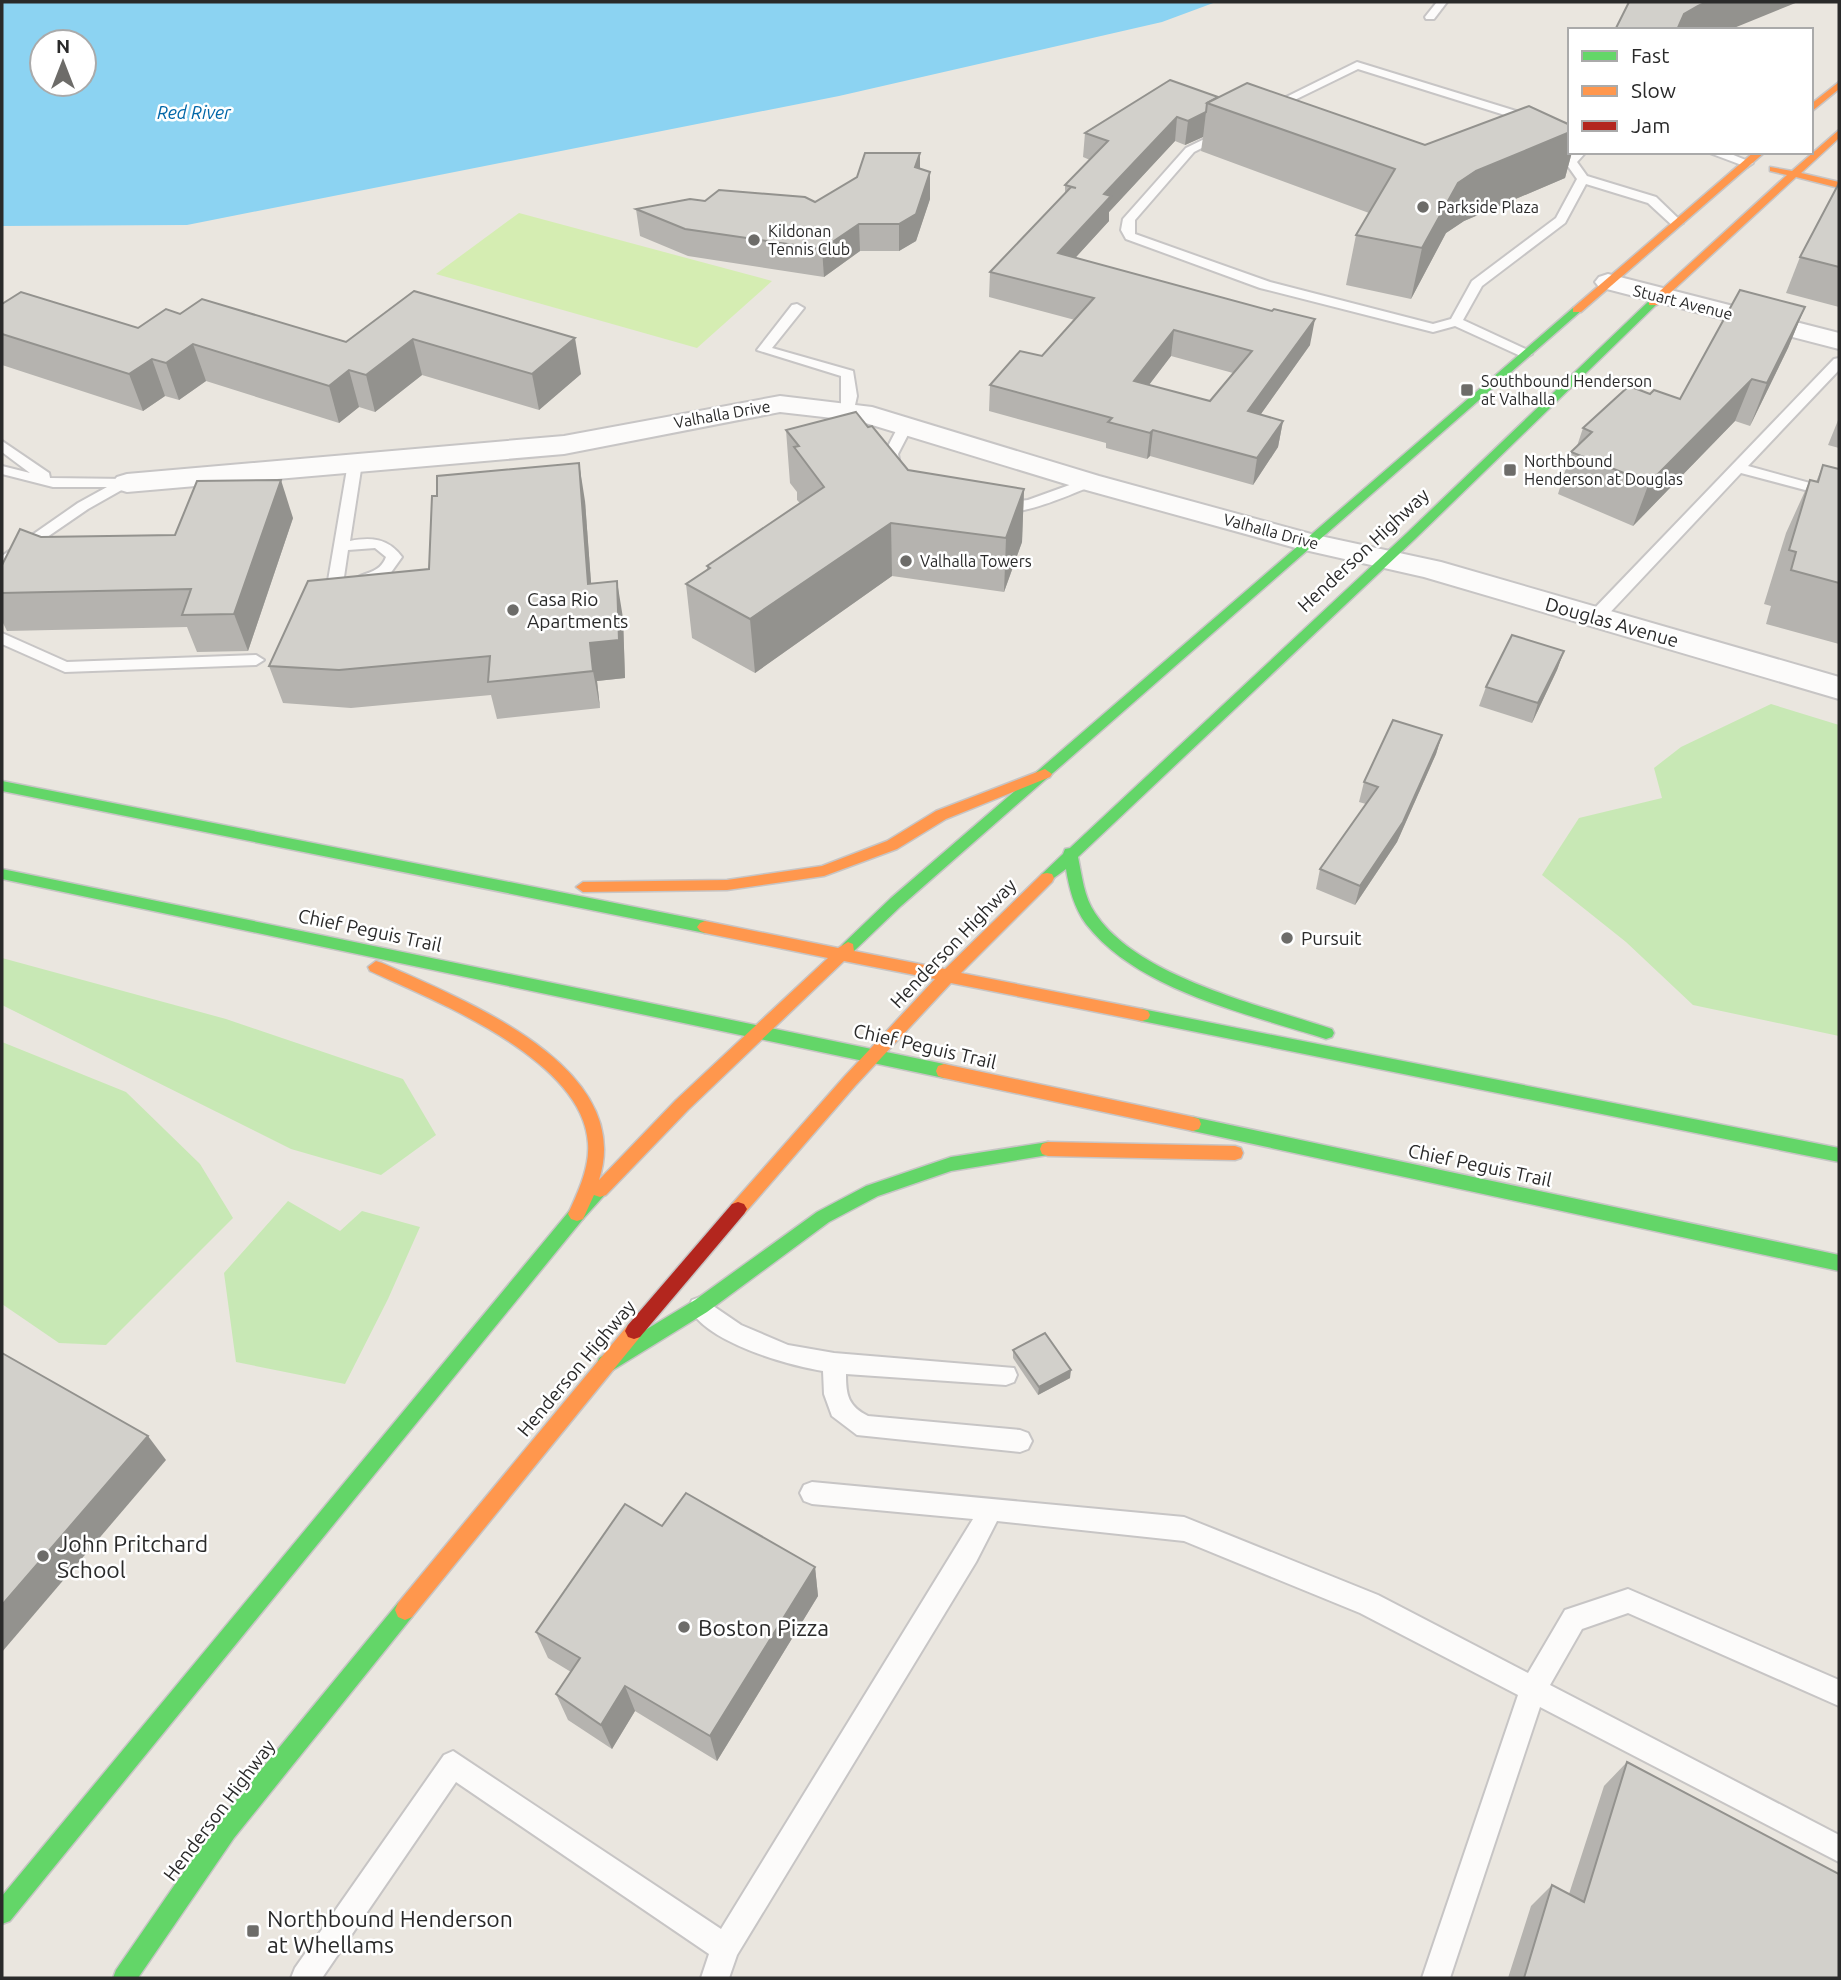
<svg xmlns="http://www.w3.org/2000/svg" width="1841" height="1980" viewBox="0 0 1841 1980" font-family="Ubuntu,sans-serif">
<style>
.green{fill:#c8e8b5}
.pitch{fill:#d5edb2}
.water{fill:#8cd3f2;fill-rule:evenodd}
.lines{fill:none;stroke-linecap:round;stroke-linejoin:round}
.lane-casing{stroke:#c7c5c5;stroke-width:4}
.street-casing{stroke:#c7c5c5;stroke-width:4}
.fast-casing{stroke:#c7c5c5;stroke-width:3}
.slow-casing{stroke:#c7c5c5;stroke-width:3}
.jam-casing{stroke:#c7c5c5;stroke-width:3}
.lane{fill:#fcfbfa;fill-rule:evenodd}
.street{fill:#fcfbfa;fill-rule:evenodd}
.fast{fill:#63d668;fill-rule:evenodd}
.slow{fill:#ff974d;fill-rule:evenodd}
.jam{fill:#b3261e;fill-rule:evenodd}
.wall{fill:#b5b3af;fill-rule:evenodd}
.shaded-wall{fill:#93928e}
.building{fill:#d2d0cb;stroke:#93928e;stroke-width:2;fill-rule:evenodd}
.poi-dot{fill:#6d6c69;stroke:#fff;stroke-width:2.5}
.labels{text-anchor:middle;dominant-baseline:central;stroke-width:5;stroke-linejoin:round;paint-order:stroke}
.far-poi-label{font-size:16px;fill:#2a2a2a;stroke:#fff;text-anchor:start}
.far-street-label{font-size:16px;fill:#2a2a2a;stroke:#fff}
.far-water-label{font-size:18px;font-style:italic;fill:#0167a8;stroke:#fff}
.street-label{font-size:19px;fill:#2a2a2a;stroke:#fff}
.poi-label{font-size:19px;fill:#2a2a2a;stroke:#fff;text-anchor:start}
.near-poi-label{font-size:23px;fill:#2a2a2a;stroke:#fff;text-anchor:start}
</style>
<rect width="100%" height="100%" fill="#eae6df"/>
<g class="green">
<polygon points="1771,704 1839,725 1839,1036 1693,1005 1626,942 1542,875 1579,818 1662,798 1654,768 1681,747"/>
<polygon points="2,958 226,1019 403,1079 436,1135 381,1175 291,1149 2,1005"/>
<polygon points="2,1042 126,1092 200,1164 233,1218 106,1345 59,1343 2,1304"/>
<polygon points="288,1201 340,1231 362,1211 420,1227 388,1299 345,1384 236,1362 224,1273"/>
</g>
<polygon class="pitch" points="519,213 772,281 697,348 436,274"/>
<path class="water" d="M2,2h1214l-54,20 -323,74 -652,129 -185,1zM42,42h42v42h-42z"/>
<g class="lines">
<g class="lane-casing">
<g id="lane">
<polygon points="1437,2 1447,2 1434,19 1426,19 1425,17"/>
<polygon points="1357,62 1516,111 1570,125 1570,131 1508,116 1358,69 1272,111 1262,109"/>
<polygon points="1223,130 1229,133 1227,135 1194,152 1135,220 1135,234 1270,282 1433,324 1451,319 1472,281 1556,218 1577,179 1565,162 1573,152 1586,152 1577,162 1587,176 1656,197 1683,223 1673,226 1648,203 1586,184 1565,223 1482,286 1463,320 1530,351 1532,354 1525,358 1455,326 1433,332 1260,288 1126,239 1121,230 1123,219 1186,148"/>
<polygon points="1707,152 1726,152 1753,163 1747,167"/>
<polygon points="797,304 804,308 772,348 853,371 857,396 853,414 841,411 841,376 757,350 792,305"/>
<polygon points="1839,358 1839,370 1748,466 1839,491 1839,499 1741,473 1602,621 1590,621 1590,613 1834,359"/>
<polygon points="906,421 913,425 898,454 902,476 895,480 888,476 884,454 899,425"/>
<polygon points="2,441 49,473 50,478 127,479 134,483 88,509 2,568 2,556 78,503 107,487 53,487 2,474 2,466 30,473 2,452"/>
<path d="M355,459l7,4 -12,78c21,-4 38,-3 52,16l-15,21 -27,8 -8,-5c12,-10 27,-6 34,-24l-11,-9 -27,2 -8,54 -8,5 -8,-5 24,-141z"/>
<path d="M1089,478l7,4 -2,3c-20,8 -87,39 -104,23l7,-4 31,-4z"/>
<polygon points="2,633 67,662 256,655 264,660 256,665 65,672 2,644"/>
<path d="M700,1297l41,28 47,20 46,8 180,15 3,7 -3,7 -8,3 -160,-11c0,21 2,32 22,42l152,14 8,3 4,8 -4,8 -8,3 -163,-17 -25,-19 -8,-22 -1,-23c-36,-6 -118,-29 -134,-64l3,-7z"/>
<polygon points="812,1482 1184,1517 1378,1595 1528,1673 1565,1610 1628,1589 1839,1680 1839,1706 1628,1613 1582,1629 1550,1685 1839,1835 1839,1862 1540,1707 1450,1978 1422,1978 1518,1695 1360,1613 1184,1541 997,1521 976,1562 737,1955 729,1978 701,1978 709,1954 456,1782 322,1978 291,1978 295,1968 444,1755 453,1751 721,1929 973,1519 812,1504 804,1501 800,1493 804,1485"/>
</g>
</g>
<g class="street-casing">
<g id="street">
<polygon points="1608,274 1839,333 1839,349 1599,287 1595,282 1599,277"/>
<polygon points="780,396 872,407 1099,476 1311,534 1441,562 1839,677 1839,699 1424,577 1296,548 1079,488 859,421 780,412 564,454 127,492 117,489 112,483 117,477 127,474 564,436"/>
</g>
</g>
<g class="fast-casing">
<g id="fast">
<path d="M1649,301l9,2 -243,236 -337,318c4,19 6,40 17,56 43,65 166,92 237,116l2,4 -2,4 -6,2c-77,-25 -188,-48 -240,-115 -12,-16 -17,-36 -20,-55l-19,14 -5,-1 -2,-4 2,-4 21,-20 2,-5 5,-1 337,-315z"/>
<polygon points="1573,308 1582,310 901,906 853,952 843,952 840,948 843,944 891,898"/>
<polygon points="2,781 705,921 713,927 705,933 2,791"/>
<polygon points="2,869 944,1064 950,1066 952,1071 950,1076 944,1078 2,879"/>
<polygon points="1142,1009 1839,1148 1839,1162 1142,1021 1136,1019 1134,1015 1136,1011"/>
<polygon points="1193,1117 1839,1255 1839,1271 1193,1131 1187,1129 1185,1124 1187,1119"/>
<polygon points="1048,1142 1054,1144 1056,1149 1054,1154 951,1171 878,1196 829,1222 707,1312 613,1370 606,1372 599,1370 597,1364 599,1358 695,1300 817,1212 866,1186 951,1157"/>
<polygon points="600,1183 606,1185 609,1190 583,1219 10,1921 2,1924 2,1896 571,1209 594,1185"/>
<polygon points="405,1600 412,1603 415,1610 412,1617 234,1838 138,1978 113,1978 116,1970 218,1822 398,1603"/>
</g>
</g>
<g class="slow-casing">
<g id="slow">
<polygon points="1839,82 1839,89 1811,112 1811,104"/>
<polygon points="1839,130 1839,138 1801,173 1839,182 1839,188 1796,177 1657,305 1649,305 1649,301 1787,175 1770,171 1770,167 1792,171"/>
<polygon points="1754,152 1765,152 1581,312 1573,312 1573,308"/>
<polygon points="1045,769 1052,774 1050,777 946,819 897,849 824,876 727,890 583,892 576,887 583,882 727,880 822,866 887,841 936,811"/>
<path d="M1047,873l5,1 2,4 -2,4 -91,91 181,36 6,2 2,4 -2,4 -6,2 -191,-38 -96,103 -111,128 -6,2 -6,-2 -3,-5 3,-5 112,-127 91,-98 -91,-18 -156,149 -82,85 -6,2 -6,-2 -11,24 -6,2 -6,-2 -3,-5c10,-22 22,-47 20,-71 -5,-84 -153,-142 -218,-172l-2,-4 8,-6 6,2c78,36 254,102 217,217l77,-80 152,-142 -123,-25 -5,-2 -3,-4 3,-4 5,-2 133,27 10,-6 5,2 1,7 91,18 97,-95z"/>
<polygon points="944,1064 1193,1117 1199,1119 1201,1124 1199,1129 1193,1131 944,1078 938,1076 936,1071 938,1066"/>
<polygon points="1048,1142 1235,1146 1241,1148 1243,1153 1241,1158 1235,1160 1048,1156 1042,1154 1040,1149 1042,1144"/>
<polygon points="634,1323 640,1325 643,1331 640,1337 412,1617 405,1620 398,1617 395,1610 398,1603 628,1325"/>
</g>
</g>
<g class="jam-casing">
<polygon id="jam" points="738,1202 744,1204 747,1209 744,1214 640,1337 634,1339 628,1337 625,1331 628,1325 732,1204"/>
</g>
<use href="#lane" class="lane"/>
<use href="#street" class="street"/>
<use href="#fast" class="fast"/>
<use href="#slow" class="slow"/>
<use href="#jam" class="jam"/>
</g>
<g class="wall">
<path d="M1218,97l207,48 147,7 -7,26 -101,43 -18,12 -35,66 -65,-14 10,-50 13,-22 -168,-62 2,-14 -18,8 -10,-4 -66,71v9l-34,37 235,87 -50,70 23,6 -5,26 -25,38 -103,-29 -3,3 -41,-11v-5l-117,-32 1,-26 52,-29 33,-36 -86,-23 1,-25 75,-78v-9l25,-25 -7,-3 2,-24zM1171,356l62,17 -23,28 -61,-16z"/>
<polygon points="920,169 930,199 916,241 899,251 860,251 824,277 688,256 640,236 636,209 705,201 815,202"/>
<polygon points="1839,183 1839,307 1786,293 1800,257"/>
<polygon points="414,291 581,374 539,410 422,375 375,412 359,407 339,423 206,381 179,400 165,396 143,411 2,365 2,304 138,328 180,314 346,342"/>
<polygon points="1805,307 1788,348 1750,426 1735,421 1633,526 1558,494 1571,452 1577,446 1583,428 1650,394 1680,399"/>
<polygon points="1839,418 1839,448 1828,445"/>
<polygon points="868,427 908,470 1024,489 1022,542 1004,592 892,576 755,673 692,638 686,584 707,570 707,566 800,503 797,500 797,492 790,483 786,430"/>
<polygon points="1823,465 1839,469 1839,644 1766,624 1771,606 1764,604 1786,533 1810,480 1816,482"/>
<polygon points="585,501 591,584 623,618 625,678 597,681 600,708 497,719 491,695 351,708 283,703 269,666 429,569"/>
<polygon points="293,518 248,651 197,652 187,627 7,631 2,621 2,565 41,537 175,535"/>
<polygon points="1564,651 1557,670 1532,723 1479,706 1486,687"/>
<polygon points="1442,735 1436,754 1397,842 1355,905 1316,889 1320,869 1366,804 1359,802 1364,782"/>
<polygon points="1013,1350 1070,1378 1038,1395 1013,1358"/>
<polygon points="662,1526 815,1567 818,1596 717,1761 635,1711 612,1749 568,1720 556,1694 571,1672 548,1658 536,1632"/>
<polygon points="1627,1762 1839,1978 1508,1978 1531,1906 1552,1885 1569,1894 1604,1786"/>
</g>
<g class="shaded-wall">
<polygon points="1707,2 1798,2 1729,30 1677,30 1684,14 1698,6"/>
<polygon points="1206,112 1203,137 1185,145 1188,121"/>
<polygon points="1177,117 1175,141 1109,212 1109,221 1056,279 1058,253 1104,194"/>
<polygon points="1570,132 1570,152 1572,152 1565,178 1464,221 1446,233 1411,299 1422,248 1458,183 1476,171"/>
<polygon points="920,153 920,180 915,167"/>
<polygon points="930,172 930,199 916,241 899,251 899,224"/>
<polygon points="859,224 860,251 824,277 822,249"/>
<polygon points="1805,307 1788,348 1750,426 1767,383"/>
<polygon points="1315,319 1310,345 1244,438 1248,411"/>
<polygon points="1174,330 1171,356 1132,407 1134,381"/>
<polygon points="575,338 581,374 539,410 532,374"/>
<polygon points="413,339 422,375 375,412 366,375"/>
<polygon points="193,344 206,381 179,400 166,363"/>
<polygon points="152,359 165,396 143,411 129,374"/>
<polygon points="349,370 359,407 339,423 329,386"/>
<polygon points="1752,379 1735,421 1633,526 1649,483"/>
<polygon points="1283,421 1278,447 1253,485 1257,458"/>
<polygon points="1153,430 1150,456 1147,459 1150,433"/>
<polygon points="579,463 585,501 594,622 588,584"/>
<polygon points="281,480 293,518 248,651 234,614"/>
<polygon points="1024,489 1022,542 1004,592 1006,538"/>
<polygon points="891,523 892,576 755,673 750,619"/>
<polygon points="617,581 623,618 625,678 597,681 600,708 593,671 590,643"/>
<polygon points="1564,651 1557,670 1532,723 1538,703"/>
<polygon points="1442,735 1436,754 1397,842 1355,905 1360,886"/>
<polygon points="1071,1370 1070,1378 1038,1395 1039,1387"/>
<polygon points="148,1436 166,1460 2,1652 2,1605"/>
<polygon points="815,1567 818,1596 717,1761 710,1736"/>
<polygon points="625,1686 635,1711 612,1749 601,1725"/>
</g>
<g class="building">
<polygon points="1629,2 1707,2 1698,6 1684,14 1677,30 1615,30"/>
<path d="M1170,80l48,17 -11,6 -1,9 -18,9 -11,-4 -73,77 7,2 -53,57 214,58 2,-2 41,10 -67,92 35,10 -26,37 -104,-28 -3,3 -42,-11 4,-4 -122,-33 30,-34 22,5 52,-58 -104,-26 81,-85 5,1 -11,-3 43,-44 -23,-8zM1174,330l78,21 -42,50 -76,-20z"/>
<polygon points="1247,83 1425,145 1529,106 1570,125 1570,132 1476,171 1458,183 1422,248 1356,235 1395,169 1207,103"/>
<polygon points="865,153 920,153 915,167 930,172 916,214 899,224 859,224 822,249 685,229 636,209 690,199 705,201 719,190 805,197 815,202 857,177"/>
<polygon points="1839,183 1839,267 1800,257"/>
<polygon points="1740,290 1805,307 1767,383 1752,379 1649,483 1571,452 1592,432 1583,428 1629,386 1650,394 1654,390 1680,399"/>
<polygon points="414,291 575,338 532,374 413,339 366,375 349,370 329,386 193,344 166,363 152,359 129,374 2,334 2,304 21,292 138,328 166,309 180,314 202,299 346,342"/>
<polygon points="856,412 868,427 872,426 908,470 1024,489 1006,538 891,523 750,619 686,584 710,568 707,566 824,487 794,447 799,446 786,430"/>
<polygon points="579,463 588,584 617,581 619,640 590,643 593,671 488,682 490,656 339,670 269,666 308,581 429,569 432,496 437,496 437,476"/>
<polygon points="1823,465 1839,469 1839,583 1791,570 1796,552 1789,550 1810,480 1818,482"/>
<polygon points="281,480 234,614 182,615 191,589 2,593 2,565 20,529 41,537 175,535 197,481"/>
<polygon points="1512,635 1564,651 1538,703 1486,687"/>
<polygon points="1393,720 1442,735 1403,822 1360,886 1320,869 1378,787 1364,782"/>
<polygon points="1045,1333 1071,1370 1039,1387 1013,1350"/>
<polygon points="2,1353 148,1436 2,1605"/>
<polygon points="686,1493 815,1567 710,1736 625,1686 601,1725 556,1694 580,1658 536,1632 625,1504 662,1526"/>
<polygon points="1627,1762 1839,1874 1839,1978 1524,1978 1552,1885 1584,1902"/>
</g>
<g class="poi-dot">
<circle cx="1423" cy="207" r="7"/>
<circle cx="754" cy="240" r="7"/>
<rect x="1460" y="383" width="14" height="14" rx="3.5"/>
<rect x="1503" y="463" width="14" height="14" rx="3.5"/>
<circle cx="906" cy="561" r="7"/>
<circle cx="513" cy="610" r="7"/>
<circle cx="1287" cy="938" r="7"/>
<circle cx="43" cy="1556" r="7"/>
<circle cx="684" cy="1627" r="7"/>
<rect x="246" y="1924" width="14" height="14" rx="3.5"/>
</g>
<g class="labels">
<g class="far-poi-label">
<text x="1437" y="207">Parkside Plaza</text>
<text x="768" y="231">Kildonan<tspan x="768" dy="18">Tennis Club</tspan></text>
<text x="1481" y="381">Southbound Henderson<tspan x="1481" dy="18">at Valhalla</tspan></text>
<text x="1524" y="461">Northbound<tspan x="1524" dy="18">Henderson at Douglas</tspan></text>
<text x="920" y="561">Valhalla Towers</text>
</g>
<g class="far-street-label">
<text transform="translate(1683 302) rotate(14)">Stuart Avenue</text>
<text transform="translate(722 414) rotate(-10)">Valhalla Drive</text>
<text transform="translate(1271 531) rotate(15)">Valhalla Drive</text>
</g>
<g class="far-water-label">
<text x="194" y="112">Red River</text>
</g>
<g class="street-label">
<text transform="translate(1363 550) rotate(-43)">Henderson Highway</text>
<text transform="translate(1612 622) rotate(16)">Douglas Avenue</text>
<text transform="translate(370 930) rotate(12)">Chief Peguis Trail</text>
<text transform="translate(953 943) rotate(-46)">Henderson Highway</text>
<text transform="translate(925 1046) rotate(13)">Chief Peguis Trail</text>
<text transform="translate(1480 1165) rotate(12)">Chief Peguis Trail</text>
<text transform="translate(576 1368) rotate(-50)">Henderson Highway</text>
<text transform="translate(219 1810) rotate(-53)">Henderson Highway</text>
</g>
<g class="poi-label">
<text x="527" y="599">Casa Rio<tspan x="527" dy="22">Apartments</tspan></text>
<text x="1301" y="938">Pursuit</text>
</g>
<g class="near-poi-label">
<text x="57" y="1543">John Pritchard<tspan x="57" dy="26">School</tspan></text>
<text x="698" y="1627">Boston Pizza</text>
<text x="267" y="1918">Northbound Henderson<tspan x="267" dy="26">at Whellams</tspan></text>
</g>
</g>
<rect width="1841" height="1980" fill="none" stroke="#2a2a2a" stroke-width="7"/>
<rect x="1568" y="28" width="245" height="126" fill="#ffffff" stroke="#aaaaaa" stroke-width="2"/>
<rect x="1582" y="51" width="35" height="10" fill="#63d668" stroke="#aaaaaa" stroke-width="2"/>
<text x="1631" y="63" font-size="21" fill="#2a2a2a">Fast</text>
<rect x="1582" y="86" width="35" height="10" fill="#ff974d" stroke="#aaaaaa" stroke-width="2"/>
<text x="1631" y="98" font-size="21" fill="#2a2a2a">Slow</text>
<rect x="1582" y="121" width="35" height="10" fill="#b3261e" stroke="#aaaaaa" stroke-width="2"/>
<text x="1631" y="133" font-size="21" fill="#2a2a2a">Jam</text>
<g transform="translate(63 63)"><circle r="33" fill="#ffffff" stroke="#aaaaaa" stroke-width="2"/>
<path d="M0-5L12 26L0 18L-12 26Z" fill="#6d6c69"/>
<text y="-10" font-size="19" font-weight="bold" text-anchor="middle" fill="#2a2a2a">N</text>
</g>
</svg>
